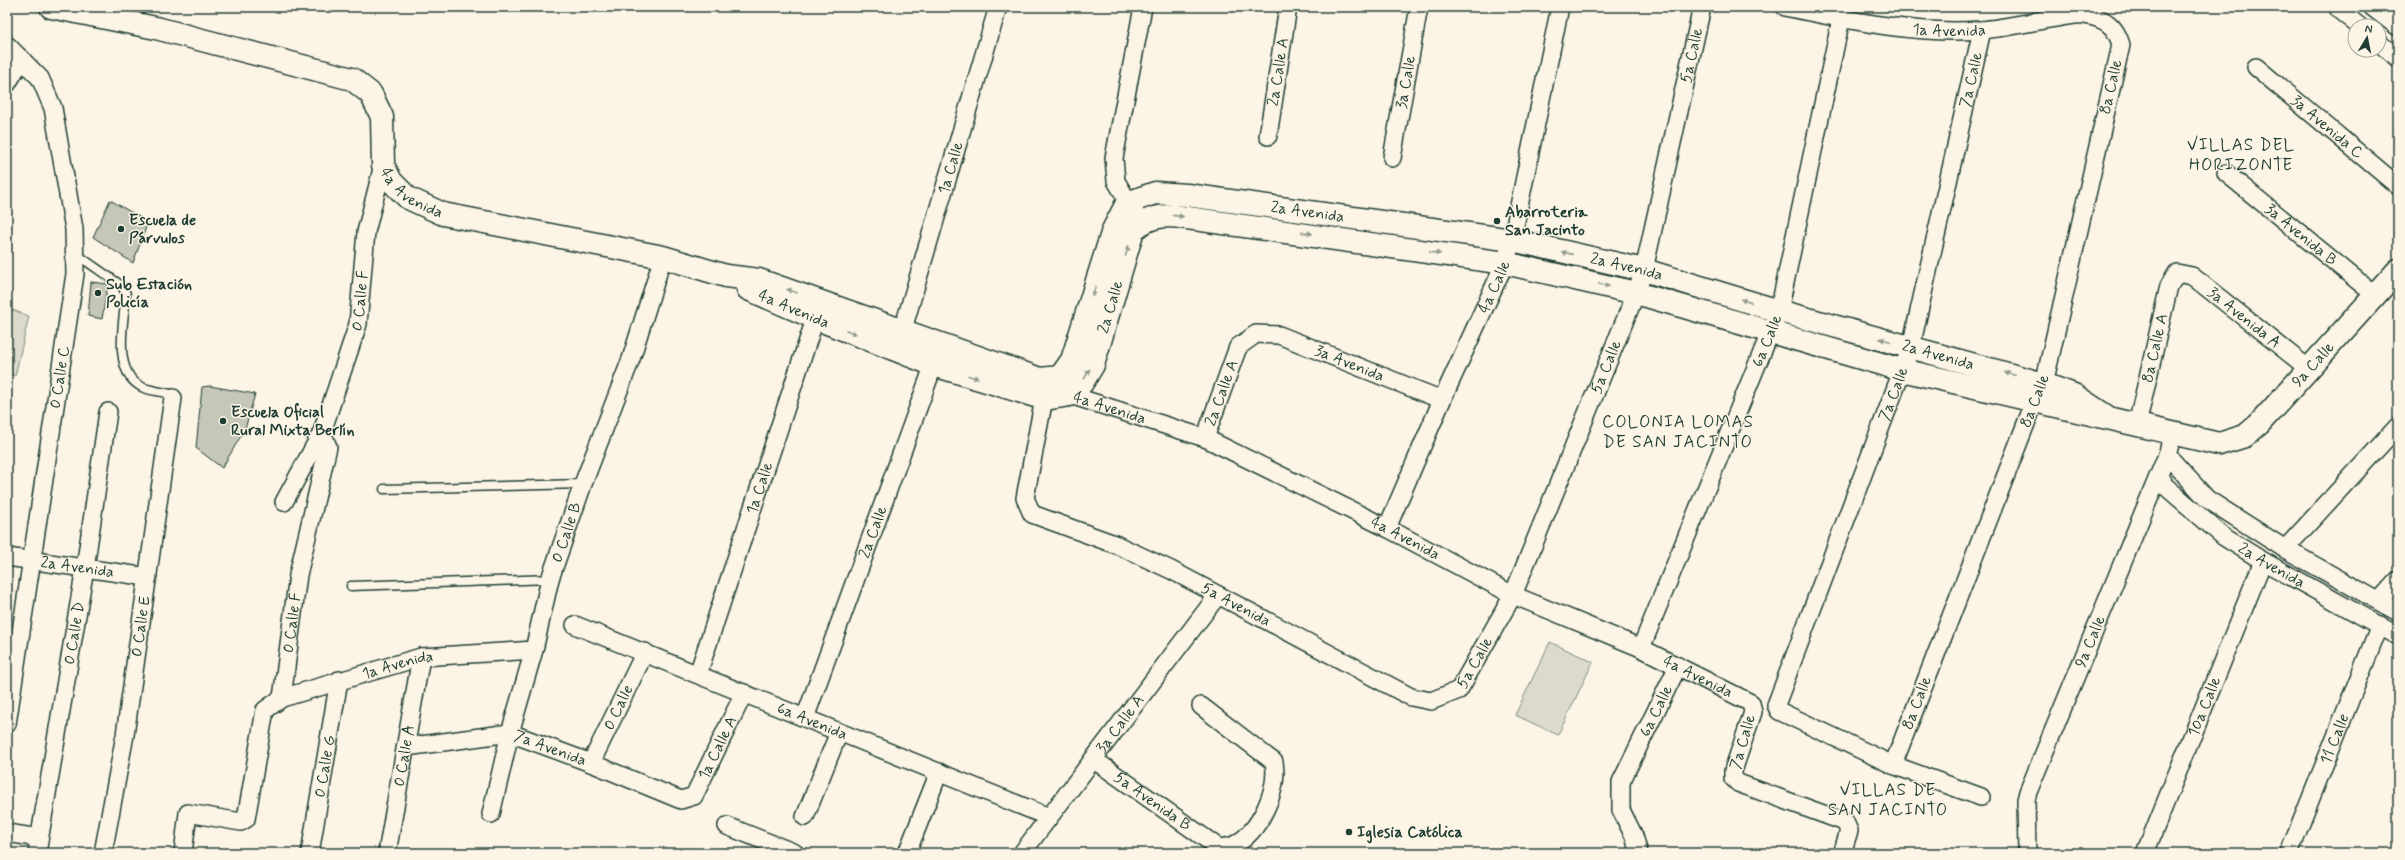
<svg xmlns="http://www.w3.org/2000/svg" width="2405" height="860" viewBox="0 0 2405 860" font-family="Mynerve,sans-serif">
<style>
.green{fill:#dcdacc;stroke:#7e8c80}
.building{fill:#c5c7b9;stroke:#1f3d34}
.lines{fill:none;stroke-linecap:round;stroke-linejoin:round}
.lane-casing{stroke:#1f3d34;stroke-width:11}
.street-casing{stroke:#1f3d34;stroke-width:20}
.secondary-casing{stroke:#1f3d34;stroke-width:25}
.lane{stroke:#fcf5e5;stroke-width:8}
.street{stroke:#fcf5e5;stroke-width:17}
.secondary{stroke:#fcf5e5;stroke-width:22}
.oneway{fill:#8e998c}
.poi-dot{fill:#1f3d34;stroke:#fcf5e5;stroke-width:1.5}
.labels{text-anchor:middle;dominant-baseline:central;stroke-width:3;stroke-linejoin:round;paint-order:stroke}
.street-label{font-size:16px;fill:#1f3d34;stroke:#fcf5e5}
.poi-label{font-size:16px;font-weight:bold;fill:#1f3d34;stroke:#fcf5e5;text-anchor:start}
.neighbourhood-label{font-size:17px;letter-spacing:1px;fill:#1f3d34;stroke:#fcf5e5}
</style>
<rect width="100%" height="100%" fill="#fcf5e5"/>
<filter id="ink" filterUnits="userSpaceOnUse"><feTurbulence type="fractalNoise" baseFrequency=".025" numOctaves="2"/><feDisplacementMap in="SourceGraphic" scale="8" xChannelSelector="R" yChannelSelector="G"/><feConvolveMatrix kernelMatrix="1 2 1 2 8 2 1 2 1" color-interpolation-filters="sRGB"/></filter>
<g filter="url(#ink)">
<g class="green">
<polygon points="7,308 29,316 15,376 7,373"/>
<polygon points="1550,642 1593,662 1558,735 1515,715"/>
</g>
<g class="building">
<polygon points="110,200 148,222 133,263 93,237"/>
<polygon points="91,282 108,284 102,319 88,316"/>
<polygon points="210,386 255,394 245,429 222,468 196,448 202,387"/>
</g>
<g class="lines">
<g class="lane-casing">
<g id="lane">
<path d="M76,254l46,32 4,8c-2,27 -14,76 14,92 8,5 21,5 30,8l3,4"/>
<polyline points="384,489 583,484"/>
<polyline points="351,586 550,579"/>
</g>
</g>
<g class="street-casing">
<g id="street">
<path id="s1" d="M1785,7c63,13 130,28 195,23 27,-2 54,-9 81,-13 8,-1 17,-3 24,-2 20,3 31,11 36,30l-77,339 -10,19 -141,362"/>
<polyline points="2372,7 2398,27"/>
<polyline points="2339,10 2359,26"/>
<polyline points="2379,43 2398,58"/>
<polyline points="7,45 40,78 53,108 74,229 75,274 7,724"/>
<path id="s2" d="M2256,67l142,119"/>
<polyline points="7,84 22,59"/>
<path id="s3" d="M1268,136l20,-129"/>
<path id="s4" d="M1392,158l27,-151"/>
<path id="s5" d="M2226,173l149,122"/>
<polyline points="1141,223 1116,181 1114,158 1143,7"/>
<path id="s6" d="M903,329l95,-322"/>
<path id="s7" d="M1065,387l5,8 135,43 182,90 126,67 128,53 110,55 2,9 -20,59v7l5,5 107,39 4,9 -7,22"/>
<path id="s8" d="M1046,388l-21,110 7,16 85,31 54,25 240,127 20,4 28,-11 54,-95 123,-302 8,-23 58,-263"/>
<path id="s9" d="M2137,425l32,-139 8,-13 15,3 117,93"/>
<path id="s10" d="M1205,438l33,-91 18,-13 23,1 163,65"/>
<polyline points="2167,455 2207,499 2285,549 2398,612"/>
<path id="s11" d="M2159,476l5,9 60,52 39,24 135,75"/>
<polyline points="284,502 322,432"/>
<path id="s12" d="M1387,528l55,-128 63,-137 7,-23 48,-233"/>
<polyline points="2285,549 2398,426"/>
<path id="s13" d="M7,557l141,20"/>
<polyline points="2379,601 2398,580"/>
<path id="s14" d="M575,625l474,192"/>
<path id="s15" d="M1641,648l138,-337 62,-292"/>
<path id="s16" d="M698,674l121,-367"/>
<path id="s17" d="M282,698l16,-123 30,-128 -6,-15 36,-108 8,-92 17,-67"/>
<path id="s18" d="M805,718l133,-365"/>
<path id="s19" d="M406,747l104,-14 81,30 90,37 13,-4 50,-103"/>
<path id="s20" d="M1093,759l126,89c4,-1 11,-1 15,-3 26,-13 45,-56 40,-83l-73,-56"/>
<path id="s21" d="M591,763l54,-111"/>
<path id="s22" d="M1981,797l-88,-32 -114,-54 -3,-6 135,-358 71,-317"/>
<path id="s23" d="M491,814l19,-81 24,-83 16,-71 33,-95 48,-125 32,-102"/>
<polyline points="805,817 839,732"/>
<polyline points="727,826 795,853"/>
<polyline points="7,833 39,838"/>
<path id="s24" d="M37,853l48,-285 23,-156"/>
<path id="s25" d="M103,853l22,-118 48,-337"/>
<path id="s26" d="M183,853l5,-40 53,9 5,-3 19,-109 17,-12 139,-41 113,-7"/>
<path id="s27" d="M310,853l29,-173"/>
<path id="s28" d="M387,853l34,-196"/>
<polyline points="907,853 939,772"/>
<path id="s29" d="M1022,853l196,-258"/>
<path id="s30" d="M1639,853l-5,-17 -13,-26v-28l57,-116"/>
<path id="s31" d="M2027,853l-1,-53 2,-8 139,-337 6,-21"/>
<path id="s32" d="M2145,853l118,-292"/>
<path id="s33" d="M2289,853l91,-228"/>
</g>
</g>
<g class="secondary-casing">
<g id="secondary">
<path id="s34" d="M51,7l105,21 196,51 19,15 11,23 1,48 8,16 17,17 35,16 220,43 63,19 33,4 281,99 20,-2 12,-17 41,-130 14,-27 28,-10 32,2 325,45 132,30 135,41 265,73 30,11 35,23"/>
<path id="s35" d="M748,289l67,29 119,47 111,34 25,-4 12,-12 11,-18 40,-135c13,-11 23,-14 40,-14l332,47 131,30 266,77 317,74 26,-8 14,-12 139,-154"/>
</g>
</g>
<use href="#lane" class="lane"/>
<use href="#street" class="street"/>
<use href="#secondary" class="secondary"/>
</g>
<defs><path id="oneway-solid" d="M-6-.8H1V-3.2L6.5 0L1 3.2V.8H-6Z"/></defs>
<g class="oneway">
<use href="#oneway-solid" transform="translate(1178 216) rotate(6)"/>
<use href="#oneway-solid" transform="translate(1307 233) rotate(8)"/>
<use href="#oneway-solid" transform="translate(1127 251) rotate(-73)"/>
<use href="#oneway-solid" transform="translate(1435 253) rotate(8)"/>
<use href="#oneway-solid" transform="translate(1567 253) rotate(-167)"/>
<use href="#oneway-solid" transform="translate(1604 285) rotate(13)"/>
<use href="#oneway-solid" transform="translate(792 291) rotate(-161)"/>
<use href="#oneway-solid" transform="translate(1094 291) rotate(108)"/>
<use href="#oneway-solid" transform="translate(1746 301) rotate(-163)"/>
<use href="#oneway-solid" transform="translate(851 332) rotate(21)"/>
<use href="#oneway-solid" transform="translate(1885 340) rotate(-165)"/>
<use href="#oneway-solid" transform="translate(1087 374) rotate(-61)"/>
<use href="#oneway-solid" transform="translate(2010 374) rotate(-165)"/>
<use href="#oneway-solid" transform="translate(973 377) rotate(17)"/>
</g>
</g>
<g class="poi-dot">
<circle cx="1497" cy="221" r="4"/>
<circle cx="121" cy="229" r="4"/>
<circle cx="98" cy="293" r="4"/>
<circle cx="223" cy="421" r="4"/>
<circle cx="1349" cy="832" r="4"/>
</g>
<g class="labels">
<g class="street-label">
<text stroke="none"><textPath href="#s1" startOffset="166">1a Avenida</textPath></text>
<text stroke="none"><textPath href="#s8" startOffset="1281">5a Calle</textPath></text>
<text stroke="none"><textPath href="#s3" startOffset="65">2a Calle A</textPath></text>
<text stroke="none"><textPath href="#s22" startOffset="883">7a Calle</textPath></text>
<text stroke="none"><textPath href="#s4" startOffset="77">3a Calle</textPath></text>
<text transform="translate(2111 87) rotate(-77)">8a Calle</text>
<text stroke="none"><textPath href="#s2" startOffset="93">3a Avenida C</textPath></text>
<text stroke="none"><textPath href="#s6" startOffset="168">1a Calle</textPath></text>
<text stroke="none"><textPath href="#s34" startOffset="449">4a Avenida</textPath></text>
<text stroke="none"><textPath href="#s34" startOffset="1500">2a Avenida</textPath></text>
<text stroke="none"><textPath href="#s5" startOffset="97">3a Avenida B</textPath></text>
<text stroke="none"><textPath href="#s34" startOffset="1824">2a Avenida</textPath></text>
<text stroke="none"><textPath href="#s12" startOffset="264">4a Calle</textPath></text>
<text stroke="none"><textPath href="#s17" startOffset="409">0 Calle F</textPath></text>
<text stroke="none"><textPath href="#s35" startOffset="441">2a Calle</textPath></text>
<text stroke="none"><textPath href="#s35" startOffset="50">4a Avenida</textPath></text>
<text stroke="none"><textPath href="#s9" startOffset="240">3a Avenida A</textPath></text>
<text stroke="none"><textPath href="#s15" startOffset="332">6a Calle</textPath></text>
<text stroke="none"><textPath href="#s9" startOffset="79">8a Calle A</textPath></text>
<text stroke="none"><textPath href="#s34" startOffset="2148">2a Avenida</textPath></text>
<text stroke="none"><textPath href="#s10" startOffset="218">3a Avenida</textPath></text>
<text stroke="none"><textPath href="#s35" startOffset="1763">9a Calle</textPath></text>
<text stroke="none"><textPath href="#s8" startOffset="957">5a Calle</textPath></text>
<text transform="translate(60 377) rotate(-81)">0 Calle C</text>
<text stroke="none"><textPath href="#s10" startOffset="48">2a Calle A</textPath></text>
<text stroke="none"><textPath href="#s22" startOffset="559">7a Calle</textPath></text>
<text transform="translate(2035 401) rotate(-69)">8a Calle</text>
<text stroke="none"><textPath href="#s7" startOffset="51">4a Avenida</textPath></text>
<text stroke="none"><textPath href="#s16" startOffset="196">1a Calle</textPath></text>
<text stroke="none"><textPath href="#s23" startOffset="292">0 Calle B</textPath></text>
<text stroke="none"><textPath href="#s18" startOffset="198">2a Calle</textPath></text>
<text stroke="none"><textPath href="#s7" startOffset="375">4a Avenida</textPath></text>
<text stroke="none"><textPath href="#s11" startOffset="145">2a Avenida</textPath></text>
<text stroke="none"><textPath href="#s13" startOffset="71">2a Avenida</textPath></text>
<text stroke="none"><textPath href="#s8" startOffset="353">5a Avenida</textPath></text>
<text stroke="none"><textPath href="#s17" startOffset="76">0 Calle F</textPath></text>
<text stroke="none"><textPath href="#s25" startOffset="230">0 Calle E</textPath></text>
<text stroke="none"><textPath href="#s24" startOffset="223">0 Calle D</textPath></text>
<text stroke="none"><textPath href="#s31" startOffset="224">9a Calle</textPath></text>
<text stroke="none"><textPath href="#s8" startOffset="633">5a Calle</textPath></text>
<text stroke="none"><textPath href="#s26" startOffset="352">1a Avenida</textPath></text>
<text stroke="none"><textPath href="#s7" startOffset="699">4a Avenida</textPath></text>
<text transform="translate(1917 703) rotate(-69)">8a Calle</text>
<text stroke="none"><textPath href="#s32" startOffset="158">10a Calle</textPath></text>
<text stroke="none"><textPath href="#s21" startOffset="62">0 Calle</textPath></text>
<text stroke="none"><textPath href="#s30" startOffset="154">6a Calle</textPath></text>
<text stroke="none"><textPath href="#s14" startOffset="256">6a Avenida</textPath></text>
<text stroke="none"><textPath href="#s29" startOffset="162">3a Calle A</textPath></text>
<text stroke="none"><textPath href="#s33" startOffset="123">11 Calle</textPath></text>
<text transform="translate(1743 742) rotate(-74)">7a Calle</text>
<text stroke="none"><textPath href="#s19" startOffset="356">1a Calle A</textPath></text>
<text stroke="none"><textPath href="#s19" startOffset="148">7a Avenida</textPath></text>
<text stroke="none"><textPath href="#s28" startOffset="99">0 Calle A</textPath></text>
<text stroke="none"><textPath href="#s27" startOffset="88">0 Calle G</textPath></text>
<text stroke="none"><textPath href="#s20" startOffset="73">5a Avenida B</textPath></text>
</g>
<g class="poi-label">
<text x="1505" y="212">Abarroteria<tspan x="1505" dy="18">San Jacinto</tspan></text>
<text x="129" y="220">Escuela de<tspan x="129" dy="18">Párvulos</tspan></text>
<text x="106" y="284">Sub Estación<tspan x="106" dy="18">Policía</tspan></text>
<text x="231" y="412">Escuela Oficial<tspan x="231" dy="18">Rural Mixta Berlín</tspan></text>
<text x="1357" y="832">Iglesia Católica</text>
</g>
<g class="neighbourhood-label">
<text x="2241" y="145">VILLAS DEL<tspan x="2241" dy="20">HORIZONTE</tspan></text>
<text x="1678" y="422">COLONIA LOMAS<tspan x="1678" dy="20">DE SAN JACINTO</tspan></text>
<text x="1888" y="790">VILLAS DE<tspan x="1888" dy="20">SAN JACINTO</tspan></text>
</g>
</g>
<rect width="2405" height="860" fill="none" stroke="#fcf5e5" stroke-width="24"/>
<rect x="12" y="12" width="2381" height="836" fill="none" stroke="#1f3d34" stroke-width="1.5" filter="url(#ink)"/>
<g transform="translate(2367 38) rotate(10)"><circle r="19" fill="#fcf5e5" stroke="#a4ab9e"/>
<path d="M0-3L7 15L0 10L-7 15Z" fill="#1f3d34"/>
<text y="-6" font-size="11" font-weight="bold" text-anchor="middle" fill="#1f3d34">N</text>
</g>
</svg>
